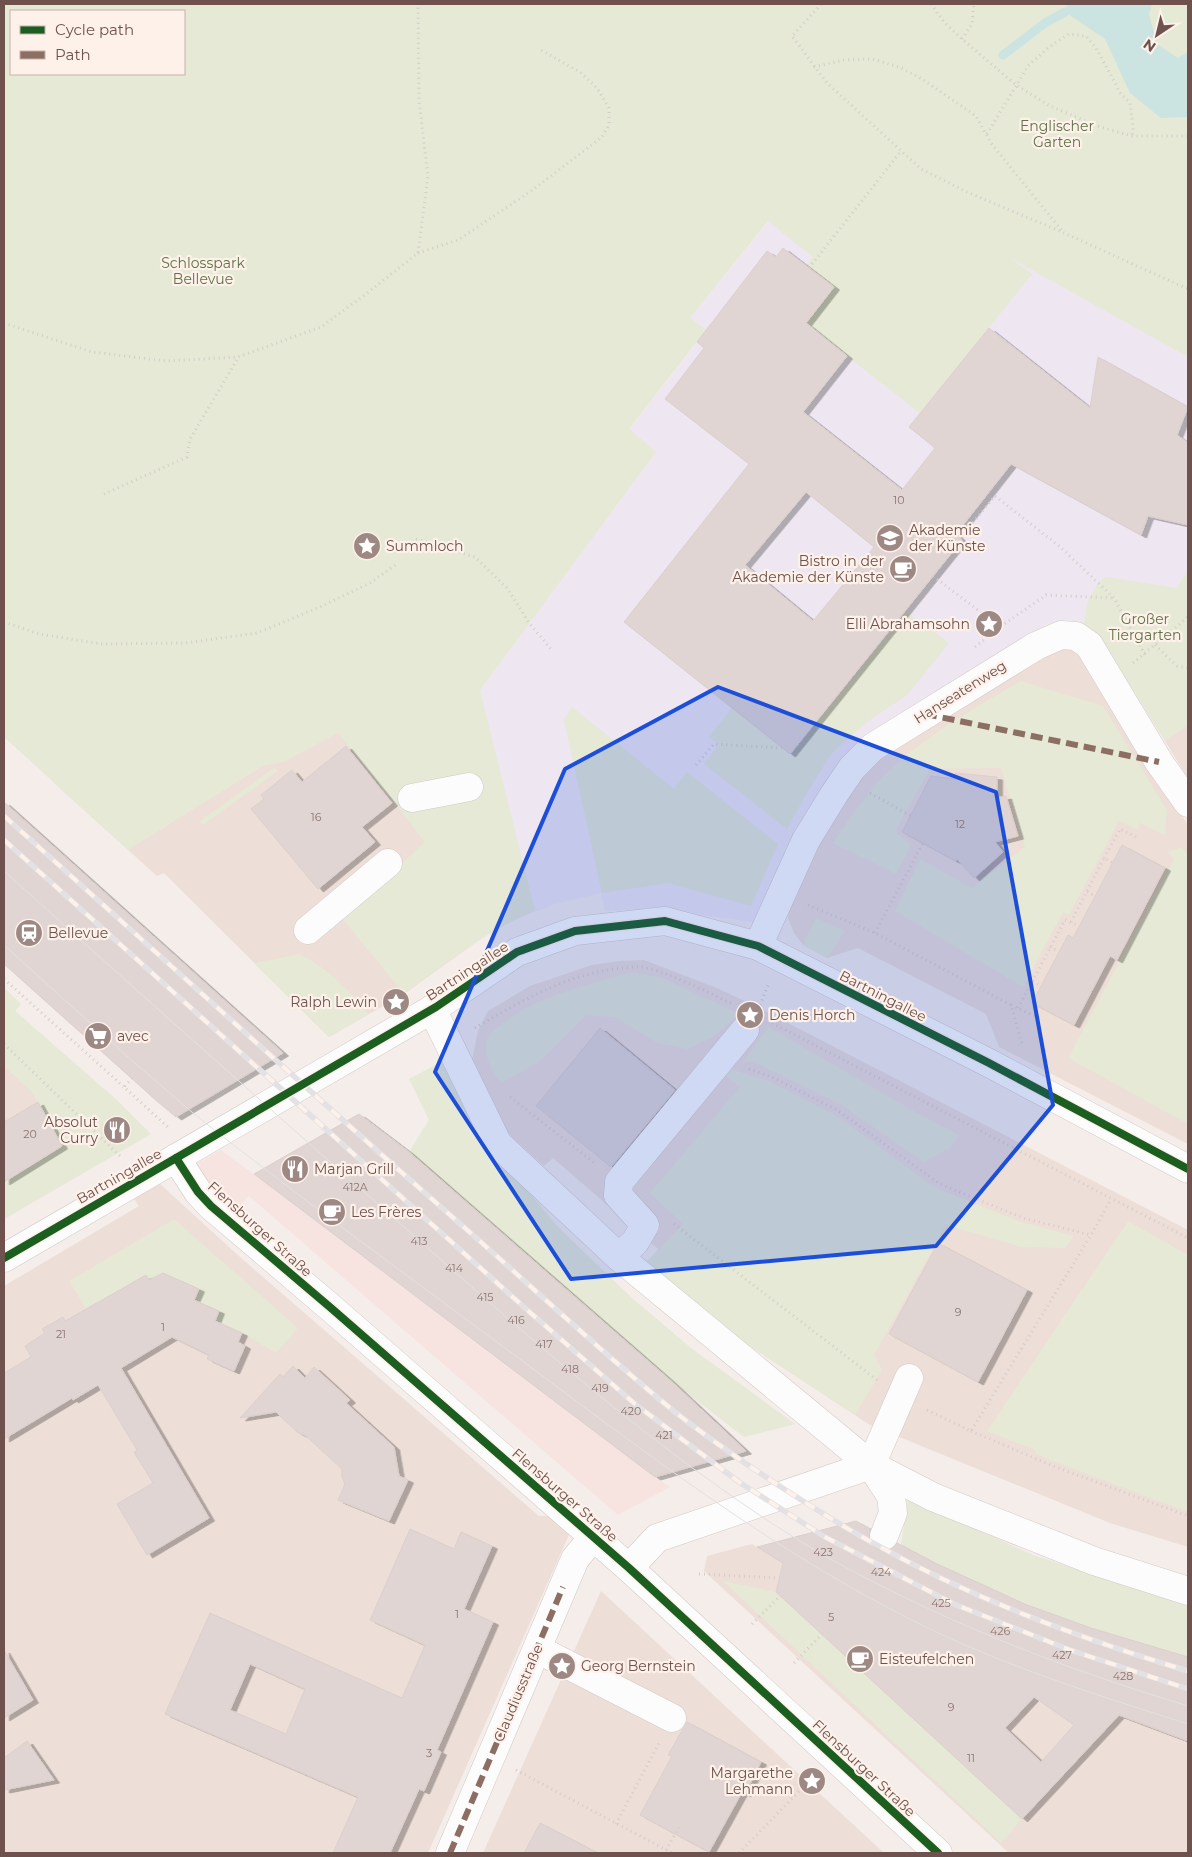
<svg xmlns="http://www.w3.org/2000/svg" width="1192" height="1857" viewBox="0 0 1192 1857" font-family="Montserrat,sans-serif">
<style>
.residential{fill:#edded7}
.commercial{fill:#f7e3e0}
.education{fill:#eee6f0}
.green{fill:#e5e9d5;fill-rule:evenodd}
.water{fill:#cce4e1}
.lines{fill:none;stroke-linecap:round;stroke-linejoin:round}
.stream{stroke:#cce4e1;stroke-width:9}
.building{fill:#e0d5d2;stroke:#dccfcc;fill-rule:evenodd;filter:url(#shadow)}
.minor-casing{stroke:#d3cac6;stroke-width:29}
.path{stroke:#d5ccca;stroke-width:3;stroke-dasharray:1 4;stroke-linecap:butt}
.minor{stroke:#fdfcfc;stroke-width:28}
.tram{stroke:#e3e1e3;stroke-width:1}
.rail-casing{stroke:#e3e1e3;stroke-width:5.5}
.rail{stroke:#fdf1ea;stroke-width:4;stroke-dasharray:11;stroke-linecap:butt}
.quiet{stroke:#8d6e63;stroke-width:6;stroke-dasharray:12 6;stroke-linecap:butt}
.cycleway-casing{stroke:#fdf1ea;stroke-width:11}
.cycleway{stroke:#1b5e20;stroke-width:8}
.marked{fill:#1d4ed8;fill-opacity:0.2;stroke:#1d4ed8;stroke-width:4;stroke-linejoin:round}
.labels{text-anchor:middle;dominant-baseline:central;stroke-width:4.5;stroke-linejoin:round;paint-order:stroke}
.number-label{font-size:11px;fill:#8d7470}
.park-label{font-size:14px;fill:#5e7346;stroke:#fdf1ea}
.poi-label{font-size:14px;fill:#6f514d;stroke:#fdf1ea;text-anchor:start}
.street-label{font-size:14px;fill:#6f514d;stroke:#fdf1ea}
</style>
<defs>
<filter id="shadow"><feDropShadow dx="5.5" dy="3" stdDeviation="0" flood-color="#0004"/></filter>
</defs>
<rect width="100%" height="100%" fill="#f4ede9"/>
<g class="residential">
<polygon points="1069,649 1085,660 1140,752 1188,825 1188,1144 999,1047 986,1014 858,948 827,958 803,945 794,933 788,918 791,901 824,834 856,785 879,760 894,746 924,728 1058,650"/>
<polygon points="421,662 486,935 404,994 329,1037 164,873 157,876 53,782"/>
<polygon points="1188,725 1188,778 1165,741"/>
<polygon points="644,960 717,988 759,1008 1188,1230 1188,1547 1110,1523 870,1425 727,1331 658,1249 553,1158 544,1166 513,1138 499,1122 470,1070 478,1031 488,1011 530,986 592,965 619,961"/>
<polygon points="4,1066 32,1092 78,1175 4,1219"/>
<polygon points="160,1184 241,1258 539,1516 555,1516 571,1530 428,1853 4,1853 4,1286 139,1206 134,1199"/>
<polygon points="752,1544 771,1556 1119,1715 1188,1741 1188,1853 1009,1853 704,1571 707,1556"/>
<polygon points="601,1591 884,1853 483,1853"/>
</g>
<polygon class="commercial" points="221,1150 655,1477 670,1487 618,1515 249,1196 237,1209 191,1167"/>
<polygon class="education" points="769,221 1004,254 1188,357 1188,569 1177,588 1107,577 1087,603 1084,624 1066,620 1047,624 877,728 852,749 756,921 753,922 655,908 605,911 601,893 554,904 535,912 480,690 656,452 629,430 706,331 690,318"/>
<g class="green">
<path d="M4,4h1184v353l-179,-100 23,17 -112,139 -86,-67 -41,-6 41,-53 -28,-21 7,-9 -45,-36 -78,97 16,12 -77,99 27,23 -176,238 55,221c-49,20 -89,52 -131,83l-62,-76 83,-76 -87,-109 -54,29 -21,4 -135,84 -124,-113zM11,11h173v63h-173z"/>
<polygon points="1188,569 1188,725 1165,741 1097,633 1084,624 1087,603 1100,580 1107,577 1177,588"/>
<polygon points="906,612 949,643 907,695 868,721 832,753 808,791 787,829 704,764 719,744 709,737 732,708 791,755"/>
<path d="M1021,681l82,25 64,104 -2,25 -25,-12 -3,7 -18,-9 -50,94 -6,-3 -40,75 -128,-76 25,-52 52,29 53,-41 -24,-79 -71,1 -35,62 16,14 -15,29 -63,-31c15,-22 30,-44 48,-64 39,-41 92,-70 140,-98z"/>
<polygon points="572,707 674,789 687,772 778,844 751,906 668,883 602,893 564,720"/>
<polygon points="275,767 278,771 203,825 200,821"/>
<polygon points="1182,847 1188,854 1188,1124 1068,1058 1174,859 1167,852"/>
<polygon points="816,918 845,931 827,958 803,945"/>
<path d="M299,954c31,15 47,34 70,60l-40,23 -75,-74z"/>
<path d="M632,972l30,6 78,36 -29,24 -24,11 -29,-6 -44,-26 -28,-2 -47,47 -38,21c-9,-13 -20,-30 -13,-46 2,-3 5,-6 8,-8 33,-31 93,-44 136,-57z"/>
<polygon points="4,988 21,1004 15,1011 118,1101 151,1134 4,1219 4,1181 62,1146 32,1092 4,1066"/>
<polygon points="768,1027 917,1113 959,1135 950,1148 924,1162 840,1104 752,1061 743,1063"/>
<polygon points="443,1061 521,1183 558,1227 632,1298 691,1348 795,1424 744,1437 670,1380 409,1152 429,1120 409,1079"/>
<polygon points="728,1068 770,1082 837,1116 934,1187 1018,1221 1074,1236 1065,1248 1021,1247 946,1225 874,1355 882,1370 855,1415 727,1331 645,1263 683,1224 650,1193 740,1087 723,1073"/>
<polygon points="174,1219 298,1328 276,1353 242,1333 215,1321 219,1311 194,1300 199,1289 164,1273 149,1280 146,1276 86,1309 69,1281"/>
<polygon points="1128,1221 1188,1255 1188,1512 1055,1462 1036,1454 1035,1450 987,1431"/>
<path d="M908,1499l125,56 155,51v51c-33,-10 -66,-18 -99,-30 -64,-22 -127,-50 -188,-82z"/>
<polygon points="723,1581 776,1592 1022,1819 1001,1843"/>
</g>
<polygon class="water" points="1067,4 1152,4 1149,14 1157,44 1178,58 1188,52 1188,117 1161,118 1130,93 1105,39 1065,12"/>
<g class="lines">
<polyline class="stream" points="1003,55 1045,23 1065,12"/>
</g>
<g class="building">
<path d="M783,248l51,39 -28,36 41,33 -44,56 99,78 33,-42 -26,-21 80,-99 101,80 8,-51 90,50 -11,28 11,8v82l-40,-9 -7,19 -130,-71 -55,70 6,6 -172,214 -166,-132 125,-158 -84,-65 39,-51 -7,-6 70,-91 9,6zM806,492l68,55 -61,74 -68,-56z"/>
<polygon points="346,746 392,803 362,827 375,842 318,889 251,809 264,799 261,795 292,770 302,782"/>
<polygon points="955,773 997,777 997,798 1006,796 1018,836 995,842 1003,852 974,878 957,859 956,861 902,832 931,776 955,779"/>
<polygon points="4,802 283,1053 176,1117 158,1102 4,964"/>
<polygon points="1122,845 1165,868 1117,960 1110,956 1074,1025 1032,1003 1068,935 1073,938"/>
<polygon points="600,1028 675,1090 611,1167 536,1106"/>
<polygon points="38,1102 62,1146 4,1182 4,1122"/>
<polygon points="359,1114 409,1152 670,1380 746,1451 655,1477 254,1174"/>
<polygon points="938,1243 1027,1290 978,1382 889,1334"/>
<polygon points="163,1273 199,1289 194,1300 219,1311 215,1321 242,1333 238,1342 245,1346 234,1371 207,1359 209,1355 172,1337 121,1368 209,1518 147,1555 117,1504 153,1483 134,1452 137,1450 98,1385 73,1400 72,1398 4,1439 4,1373 31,1357 25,1346 45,1333 42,1329 63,1317 65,1321 146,1275 149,1280"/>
<polygon points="293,1366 305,1378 314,1367 350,1400 346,1403 394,1447 399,1476 408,1480 389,1521 338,1500 345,1484 342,1477 342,1469 306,1436 297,1432 276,1412 240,1418 280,1374 283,1377"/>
<path d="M856,1521l14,8 -1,10 3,6 6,5 9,1 6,-3 4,-5 38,20 90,41 66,24 97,29v84l-69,-26 -97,104 -246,-227 7,-29 -26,-16zM1034,1697l40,28 -33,37 -36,-34z"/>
<path d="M410,1529l44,20 7,-17 31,14 -28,63 29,13 -56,128 4,2 -17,39 -5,-2 -29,64h-57l25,-56 -193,-83 45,-101 192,85 23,-53 -55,-25zM250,1664l55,25 -19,45 -56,-24z"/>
<polygon points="4,1650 33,1700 4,1718"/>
<polygon points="687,1722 761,1762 745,1794 742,1792 709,1852 640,1815 672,1756 668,1755"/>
<polygon points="27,1741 54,1780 4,1790 4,1758"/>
<polygon points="540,1823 598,1853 524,1853"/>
</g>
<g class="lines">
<g class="minor-casing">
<g id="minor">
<polyline points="412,798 469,787"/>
<polyline points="308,930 388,863"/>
<polyline points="758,946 806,840 833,796 852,768 873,747 1036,646 1061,635 1076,636 1089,645 1159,762 1188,803"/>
<polyline points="432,1009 498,1144 619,1257 871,1465 933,1497 1094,1561 1188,1591"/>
<polyline points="176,1158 198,1192 211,1206 331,1308 629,1568 938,1853"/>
<polyline points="619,1257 635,1242 645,1225 618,1195 619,1182 745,1030"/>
<polyline points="4,1258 436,1007 517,952 575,931 665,921 758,946 989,1063 1188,1169"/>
<polyline points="872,1467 891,1496 893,1513 884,1536"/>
<polyline points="629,1568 657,1538 871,1465 909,1378"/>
<polyline points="537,1649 672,1718"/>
<polyline points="450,1853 575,1559 593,1537"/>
</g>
</g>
<g class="path">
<polyline points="821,4 792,36 827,83 921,169 967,192 1062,232 1188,289"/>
<polyline points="931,4 944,22 962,39 1016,85 1050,106 1100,127 1132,136 1188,136"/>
<polyline points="962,39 972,24 974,4"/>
<polyline points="814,67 844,60 872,59 899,67 922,79 976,116 991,143 1062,231"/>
<polyline points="987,134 1028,66 1049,47 1069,34 1086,36 1096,48 1121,94 1130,103 1133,127 1132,136"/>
<polyline points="418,253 458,240 534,189 602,137 609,125 609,108 597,88 580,72 541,50"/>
<polyline points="809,268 901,151"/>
<polyline points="4,323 92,352 166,361 238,357 321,327 366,294 418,253 428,176 419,100 418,4"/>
<polyline points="104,494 187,457 190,439 238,358"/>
<polyline points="960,538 995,496 1059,546 1114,598 1145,655"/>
<polyline points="416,539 475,557 507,588 529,623 551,649"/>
<polyline points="933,576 1000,627 1046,595 1114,598"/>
<polyline points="4,622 39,634 102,644 185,643 257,633 320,607 370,583 397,564"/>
<polyline points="1155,645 1177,666 1188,668"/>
<polyline points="975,647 1000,627"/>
<polyline points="1133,663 1188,617"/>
<polyline points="696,765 714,744 782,748"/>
<polyline points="870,793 911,816"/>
<polyline points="1104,858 1120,829 1138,838"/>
<polyline points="1087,892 1095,896"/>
<polyline points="808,905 875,933 1011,1005 1023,1047"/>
<polyline points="1071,922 1104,858 1113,863"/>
<polyline points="875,933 923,843"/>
<polyline points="1050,947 1059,952"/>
<polyline points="4,979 124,1087"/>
<polyline points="1033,981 1041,986"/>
<polyline points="760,1005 769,983"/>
<polyline points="1011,1005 1041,1019"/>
<polyline points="1018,1008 1065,920 1079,926"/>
<polyline points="772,1023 1188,1238"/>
<path d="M475,1028c44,-26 94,-55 147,-60 6,0 13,-2 19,-1 29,5 65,25 92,37"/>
<polyline points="4,1044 120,1156"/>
<polyline points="749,1069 772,1077 837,1110 940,1184 1023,1218 1091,1235"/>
<polyline points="132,1078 124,1087 170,1129"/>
<polyline points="510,1097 596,1164"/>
<polyline points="674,1224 877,1380"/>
<polyline points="927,1410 971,1431 1091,1235 1111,1199"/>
<polyline points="971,1431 1053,1466 1188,1516"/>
<polyline points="699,1574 779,1578"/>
<polyline points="752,1624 780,1596"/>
<polyline points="794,1663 822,1634"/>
<polyline points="516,1770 672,1853"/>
<polyline points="616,1824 659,1743"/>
<polyline points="666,1850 679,1827"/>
<polyline points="739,1853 812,1778"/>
</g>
<use href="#minor" class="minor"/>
<g class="tram">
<path d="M4,871c133,120 267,239 401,357 127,112 254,226 398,315 31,19 64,36 97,52 93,46 189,81 288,111"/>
<path d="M4,945c44,40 88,80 133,120 22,18 43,38 66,56 90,71 183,139 275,207 137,101 271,208 422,286 91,48 191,79 288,110"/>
</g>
<g class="rail-casing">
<g id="rail">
<path d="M4,816c157,140 312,282 470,420 67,59 132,120 201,176 33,26 68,50 103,73 31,20 62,40 95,58 100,56 206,95 315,128"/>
<polyline points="4,840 525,1308 635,1404 739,1482 825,1537 954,1604 1070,1650 1188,1689"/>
</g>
</g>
<use href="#rail" class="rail"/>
<g class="quiet">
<polyline points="925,714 1159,762"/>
<polyline points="450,1853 563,1587"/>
</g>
<g class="cycleway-casing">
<g id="cycleway">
<polyline points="176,1158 198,1192 211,1206 331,1308 629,1568 938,1853"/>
<polyline points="4,1258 436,1007 517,952 575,931 665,921 758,946 989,1063 1188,1169"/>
</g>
</g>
<use href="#cycleway" class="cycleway"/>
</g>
<path class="marked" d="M718,687l278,105 57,313 -117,141 -365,33 -136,-207 130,-303z"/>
<defs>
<g id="university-disc" transform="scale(1.4375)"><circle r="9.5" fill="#9e8884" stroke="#fdf1ea"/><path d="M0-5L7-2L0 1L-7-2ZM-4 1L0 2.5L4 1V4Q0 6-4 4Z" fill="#fff"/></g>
<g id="sight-disc" transform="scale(1.4375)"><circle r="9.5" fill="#9e8884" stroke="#fdf1ea"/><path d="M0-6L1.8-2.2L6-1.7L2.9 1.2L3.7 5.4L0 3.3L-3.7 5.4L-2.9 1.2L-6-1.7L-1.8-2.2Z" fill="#fff"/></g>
<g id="cafe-disc" transform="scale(1.4375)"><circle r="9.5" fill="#9e8884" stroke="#fdf1ea"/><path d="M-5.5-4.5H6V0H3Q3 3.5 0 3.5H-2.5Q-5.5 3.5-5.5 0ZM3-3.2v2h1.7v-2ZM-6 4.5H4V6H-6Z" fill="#fff"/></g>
<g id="station-disc" transform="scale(1.4375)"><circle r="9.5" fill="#9e8884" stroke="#fdf1ea"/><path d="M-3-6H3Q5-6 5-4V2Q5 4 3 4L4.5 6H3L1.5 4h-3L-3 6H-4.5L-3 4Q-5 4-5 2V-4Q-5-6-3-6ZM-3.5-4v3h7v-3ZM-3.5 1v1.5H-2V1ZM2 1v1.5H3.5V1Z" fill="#fff"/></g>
<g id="supermarket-disc" transform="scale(1.4375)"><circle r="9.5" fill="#9e8884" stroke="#fdf1ea"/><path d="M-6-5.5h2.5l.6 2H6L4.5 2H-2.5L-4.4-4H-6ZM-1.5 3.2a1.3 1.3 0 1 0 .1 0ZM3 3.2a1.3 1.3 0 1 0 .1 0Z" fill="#fff"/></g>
<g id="restaurant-disc" transform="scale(1.4375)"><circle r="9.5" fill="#9e8884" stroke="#fdf1ea"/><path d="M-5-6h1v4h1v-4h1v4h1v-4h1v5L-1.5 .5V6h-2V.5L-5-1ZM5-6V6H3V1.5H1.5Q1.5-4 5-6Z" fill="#fff"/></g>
</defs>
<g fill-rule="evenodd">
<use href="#university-disc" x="890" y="538"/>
<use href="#sight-disc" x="367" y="546"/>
<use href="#cafe-disc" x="903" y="569"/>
<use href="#sight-disc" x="989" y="624"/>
<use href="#station-disc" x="29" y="933"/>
<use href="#sight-disc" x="396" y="1002"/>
<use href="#sight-disc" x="750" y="1015"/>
<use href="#supermarket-disc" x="98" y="1036"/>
<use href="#restaurant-disc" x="117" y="1130"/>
<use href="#restaurant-disc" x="295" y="1169"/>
<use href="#cafe-disc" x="332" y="1212"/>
<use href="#cafe-disc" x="860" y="1659"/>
<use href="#sight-disc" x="562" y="1666"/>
<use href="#sight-disc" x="812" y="1781"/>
</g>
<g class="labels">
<g class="number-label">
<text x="899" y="500">10</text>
<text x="316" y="817">16</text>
<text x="960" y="824">12</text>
<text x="30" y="1134">20</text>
<text x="355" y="1187">412A</text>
<text x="419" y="1241">413</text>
<text x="454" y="1268">414</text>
<text x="485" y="1297">415</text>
<text x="958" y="1312">9</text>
<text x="516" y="1320">416</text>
<text x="163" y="1327">1</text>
<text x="61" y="1334">21</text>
<text x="544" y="1344">417</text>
<text x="570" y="1369">418</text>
<text x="600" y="1388">419</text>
<text x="631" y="1411">420</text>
<text x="664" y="1435">421</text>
<text x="823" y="1552">423</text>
<text x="881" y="1572">424</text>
<text x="941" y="1603">425</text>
<text x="457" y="1614">1</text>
<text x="831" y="1617">5</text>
<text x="1000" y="1631">426</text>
<text x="1062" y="1655">427</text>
<text x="1123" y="1676">428</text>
<text x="951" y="1707">9</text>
<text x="429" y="1753">3</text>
<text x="971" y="1758">11</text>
</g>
<g class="park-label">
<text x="1057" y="126">Englischer<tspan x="1057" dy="16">Garten</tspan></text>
<text x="203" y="263">Schlosspark<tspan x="203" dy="16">Bellevue</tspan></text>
<text x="1145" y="619">Großer<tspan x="1145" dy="16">Tiergarten</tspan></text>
</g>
<g class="poi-label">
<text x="909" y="530">Akademie<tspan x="909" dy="16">der Künste</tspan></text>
<text x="386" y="546">Summloch</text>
<text x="884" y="561" text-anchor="end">Bistro in der<tspan x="884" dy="16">Akademie der Künste</tspan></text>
<text x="970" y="624" text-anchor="end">Elli Abrahamsohn</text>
<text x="48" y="933">Bellevue</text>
<text x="377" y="1002" text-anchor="end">Ralph Lewin</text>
<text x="769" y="1015">Denis Horch</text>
<text x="117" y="1036">avec</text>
<text x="98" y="1122" text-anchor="end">Absolut<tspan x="98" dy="16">Curry</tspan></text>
<text x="314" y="1169">Marjan Grill</text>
<text x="351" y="1212">Les Frères</text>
<text x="879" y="1659">Eisteufelchen</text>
<text x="581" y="1666">Georg Bernstein</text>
<text x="793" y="1773" text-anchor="end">Margarethe<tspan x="793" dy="16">Lehmann</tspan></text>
</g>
<g class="street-label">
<text transform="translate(960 692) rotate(-32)">Hanseatenweg</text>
<text transform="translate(467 971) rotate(-33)">Bartningallee</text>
<text transform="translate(883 996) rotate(27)">Bartningallee</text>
<text transform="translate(119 1176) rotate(-30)">Bartningallee</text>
<text transform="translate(260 1229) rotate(42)">Flensburger Straße</text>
<text transform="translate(565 1495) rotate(41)">Flensburger Straße</text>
<text transform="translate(518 1693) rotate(-67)">Claudiusstraße</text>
<text transform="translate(864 1768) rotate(43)">Flensburger Straße</text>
</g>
</g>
<rect width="1192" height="1857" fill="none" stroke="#6f514d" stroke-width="10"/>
<rect x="10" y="10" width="175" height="65" fill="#fdf1ea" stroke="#c4b1ab"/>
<rect x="20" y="26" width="25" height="8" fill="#1b5e20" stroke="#c4b1ab"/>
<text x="55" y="35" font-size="15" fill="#6f514d">Cycle path</text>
<rect x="20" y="51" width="25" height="8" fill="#8d6e63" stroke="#c4b1ab"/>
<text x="55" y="60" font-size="15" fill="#6f514d">Path</text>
<g transform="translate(1157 35) rotate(215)" stroke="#fdf1ea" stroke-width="4" paint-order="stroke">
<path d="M0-4L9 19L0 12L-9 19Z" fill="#6f514d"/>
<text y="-8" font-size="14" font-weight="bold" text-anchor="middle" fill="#6f514d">N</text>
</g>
</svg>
